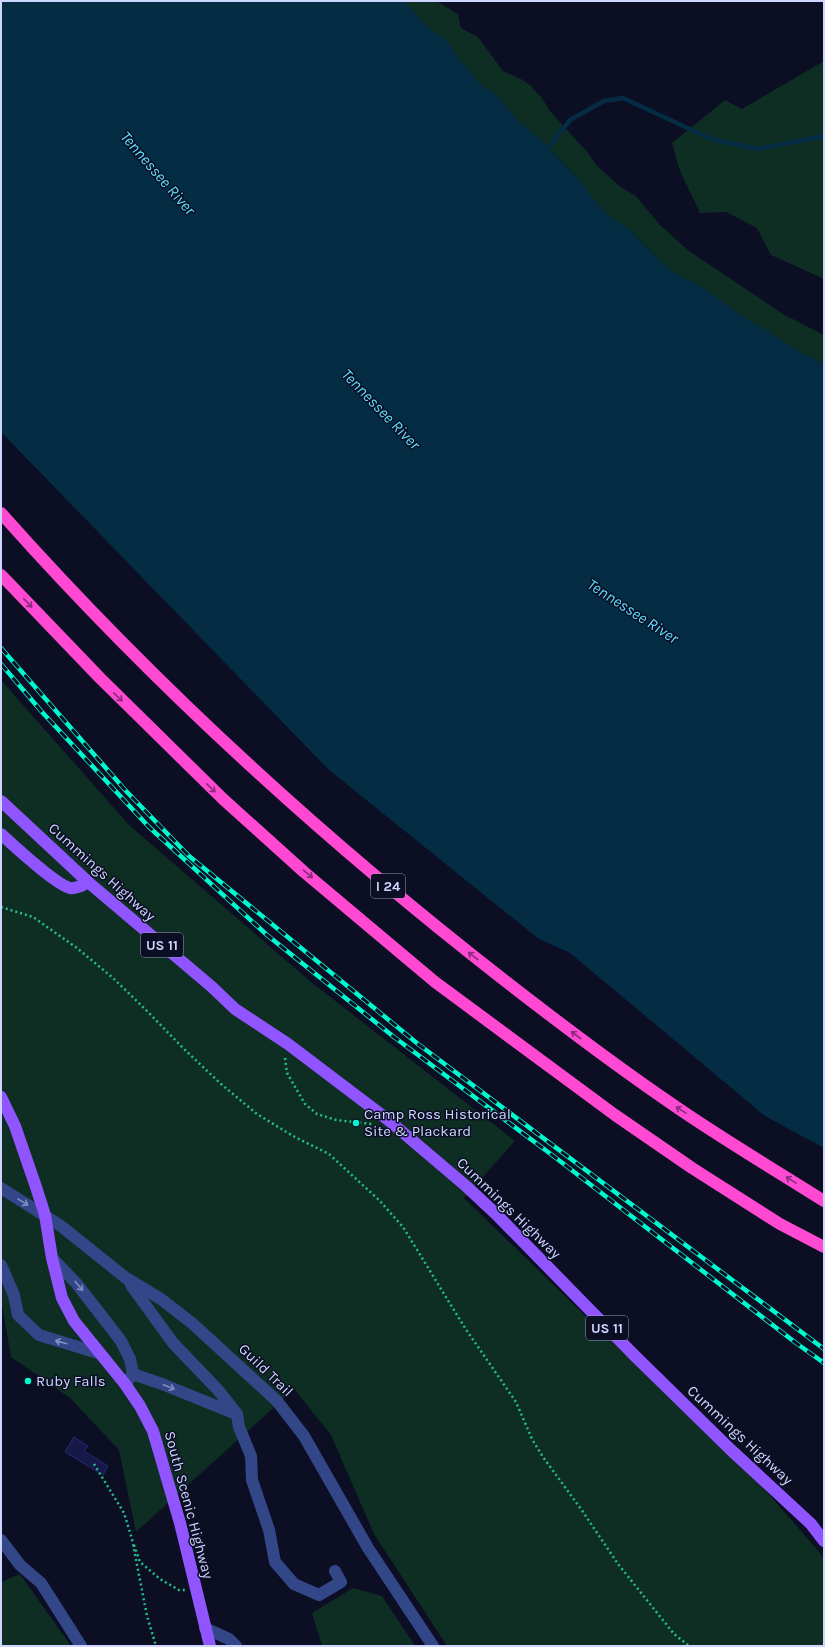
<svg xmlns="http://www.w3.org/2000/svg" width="825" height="1647" viewBox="0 0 825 1647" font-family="Karla,sans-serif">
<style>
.green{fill:#0e2e24}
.water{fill:#042d44}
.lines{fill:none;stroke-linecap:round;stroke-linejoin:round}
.stream{stroke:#042d44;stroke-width:4.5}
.building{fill:#161947;stroke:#252b75}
.path{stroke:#22c08b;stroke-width:2.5;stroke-dasharray:2 3;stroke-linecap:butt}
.minor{stroke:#324688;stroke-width:12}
.major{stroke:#9155ff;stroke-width:12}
.highway{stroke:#ff49d2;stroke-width:12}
.rail-casing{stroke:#00f9ce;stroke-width:4.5}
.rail{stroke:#0c0e24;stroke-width:3;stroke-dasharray:9;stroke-linecap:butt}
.oneway{stroke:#862c7b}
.oneway2{stroke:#808ec4}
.poi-dot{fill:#00f9ce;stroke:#0c0e24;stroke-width:1.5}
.labels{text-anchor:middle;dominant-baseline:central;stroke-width:3;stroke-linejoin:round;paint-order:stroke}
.shield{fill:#0c0e24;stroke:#949abd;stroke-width:1}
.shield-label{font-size:14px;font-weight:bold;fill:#ced6ff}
.street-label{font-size:15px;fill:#ced6ff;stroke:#0c0e24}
.poi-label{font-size:15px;fill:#ced6ff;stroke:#0c0e24;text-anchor:start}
.water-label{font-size:16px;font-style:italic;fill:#5ce0ff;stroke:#0c0e24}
</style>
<rect width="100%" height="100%" fill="#0c0e24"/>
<g class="green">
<polygon points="404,1 436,1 458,14 461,28 478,37 503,71 521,79 530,85 542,98 549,110 588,153 597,166 622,188 636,196 660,225 689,251 783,314 824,335 824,364 799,352 771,333 745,318 703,288 673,272 659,260 632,232 604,212 578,179 541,140 520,123 494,93 481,85 458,58 447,41 429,28"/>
<polygon points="824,61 824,279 771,255 757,228 726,212 700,213 680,171 672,143 725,100 742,109"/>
<polygon points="1,680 129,825 311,982 515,1141 464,1198 766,1491 820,1553 824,1560 824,1646 447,1646 374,1534 331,1435 294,1389 136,1532 119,1450 70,1398 11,1357 1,1300"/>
<polygon points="20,1574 71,1646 1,1646 1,1582"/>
<polygon points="353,1588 382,1596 415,1646 322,1646 312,1613"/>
</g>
<polygon class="water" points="1,1 404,1 429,28 447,41 458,58 481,85 494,93 520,123 541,140 578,179 604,212 632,232 659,260 673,272 703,288 745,318 771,333 799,352 824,364 824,1148 765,1116 570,953 539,939 329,770 1,432"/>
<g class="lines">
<polyline class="stream" points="544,153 570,120 604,101 623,98 711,139 758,149 824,136"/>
</g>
<polygon class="building" points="74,1437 88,1446 84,1451 108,1466 103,1475 65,1452"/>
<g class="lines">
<g class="path">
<polyline points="1,907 33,917 77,948 113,978 146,1010 185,1050 221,1084 257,1114 293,1136 329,1154 379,1200 403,1227 465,1328 516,1402 532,1439 543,1457 581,1509 618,1564 674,1634 689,1646"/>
<polyline points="285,1058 287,1073 305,1104 317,1114 336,1120 372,1124"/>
<polyline points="94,1464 124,1513 132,1539 147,1616 156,1646"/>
<polyline points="134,1545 140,1562 160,1579 179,1590 185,1590"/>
</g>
<g class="minor">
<polyline points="1,1188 61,1226 126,1278 161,1299 193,1324 277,1401 304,1436 368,1548 433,1646"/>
<polyline points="52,1258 77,1284 121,1341 130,1359 133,1374 125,1384"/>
<polyline points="1,1265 14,1295 18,1315 39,1335 98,1353"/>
<polyline points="131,1285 173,1343 218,1390 237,1414 239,1427 251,1456 252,1480 269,1530 275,1562 294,1584 319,1595 341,1582 335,1571"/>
<polyline points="133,1374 162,1384 236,1414"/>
<polyline points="1,1540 20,1565 41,1583 81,1646"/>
<polyline points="205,1628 229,1639 236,1646"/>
</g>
<g class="major">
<polyline points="1,801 88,882 212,987 235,1009 288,1044 387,1119 466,1186 496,1214 634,1355 731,1450 811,1524 824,1541"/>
<path d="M1,834c12,11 55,51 69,54 7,1 13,-3 18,-6"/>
<polyline points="1,1097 15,1126 36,1187 45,1215 52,1258 62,1298 74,1321 125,1384 140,1406 153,1431 180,1523 210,1646"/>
</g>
<g class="highway">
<path d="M1,513c152,171 322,326 503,467 54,42 108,83 165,122 50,35 103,66 155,99"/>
<polyline points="1,575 100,678 223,799 304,872 435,982 615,1115 692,1168 780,1224 824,1247"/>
</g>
<g class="rail-casing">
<g id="rail">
<polyline points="1,648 126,791 189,856 418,1044 824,1349"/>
<polyline points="1,664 42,712 149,827 267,935 394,1037 556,1158 796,1343 824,1363"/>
</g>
</g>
<use href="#rail" class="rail"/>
</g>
<defs><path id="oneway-shaft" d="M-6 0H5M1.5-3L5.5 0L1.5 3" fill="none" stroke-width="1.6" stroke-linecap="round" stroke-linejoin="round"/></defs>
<g class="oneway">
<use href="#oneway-shaft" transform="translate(28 603) rotate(46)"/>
<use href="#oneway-shaft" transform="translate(118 697) rotate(44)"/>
<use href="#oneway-shaft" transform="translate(211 788) rotate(44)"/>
<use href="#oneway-shaft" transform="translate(308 874) rotate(40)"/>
<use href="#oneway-shaft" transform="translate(473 956) rotate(-142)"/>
<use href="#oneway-shaft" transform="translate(576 1035) rotate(-143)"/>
<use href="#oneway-shaft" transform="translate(681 1110) rotate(-148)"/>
<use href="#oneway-shaft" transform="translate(791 1180) rotate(-148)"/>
</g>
<g class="oneway2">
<use href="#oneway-shaft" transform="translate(23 1202) rotate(32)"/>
<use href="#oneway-shaft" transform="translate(79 1286) rotate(50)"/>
<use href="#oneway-shaft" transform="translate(61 1342) rotate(-164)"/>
<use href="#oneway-shaft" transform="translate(169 1387) rotate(22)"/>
</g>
<g class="poi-dot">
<circle cx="356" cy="1123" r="4"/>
<circle cx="28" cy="1381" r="4"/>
</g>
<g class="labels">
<g class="shield">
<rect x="371" y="874" width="34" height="24" rx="3"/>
<rect x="141" y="933" width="42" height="24" rx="3"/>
<rect x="586" y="1316" width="42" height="24" rx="3"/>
</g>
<g class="shield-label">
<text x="388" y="886">I 24</text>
<text x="162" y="945">US 11</text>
<text x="607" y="1328">US 11</text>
</g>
<g class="street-label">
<text transform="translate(102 872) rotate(42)">Cummings Highway</text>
<text transform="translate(509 1208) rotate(44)">Cummings Highway</text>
<text transform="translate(266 1370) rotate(44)">Guild Trail</text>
<text transform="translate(740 1435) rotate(43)">Cummings Highway</text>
<text transform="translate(189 1505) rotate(75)">South Scenic Highway</text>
</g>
<g class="poi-label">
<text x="364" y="1114">Camp Ross Historical<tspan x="364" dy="17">Site &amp; Plackard</tspan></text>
<text x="36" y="1381">Ruby Falls</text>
</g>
<g class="water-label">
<text transform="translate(158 173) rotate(49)">Tennessee River</text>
<text transform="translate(381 409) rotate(46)">Tennessee River</text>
<text transform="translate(633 611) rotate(33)">Tennessee River</text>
</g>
</g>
<rect width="825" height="1647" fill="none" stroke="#ced6ff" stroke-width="4"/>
</svg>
